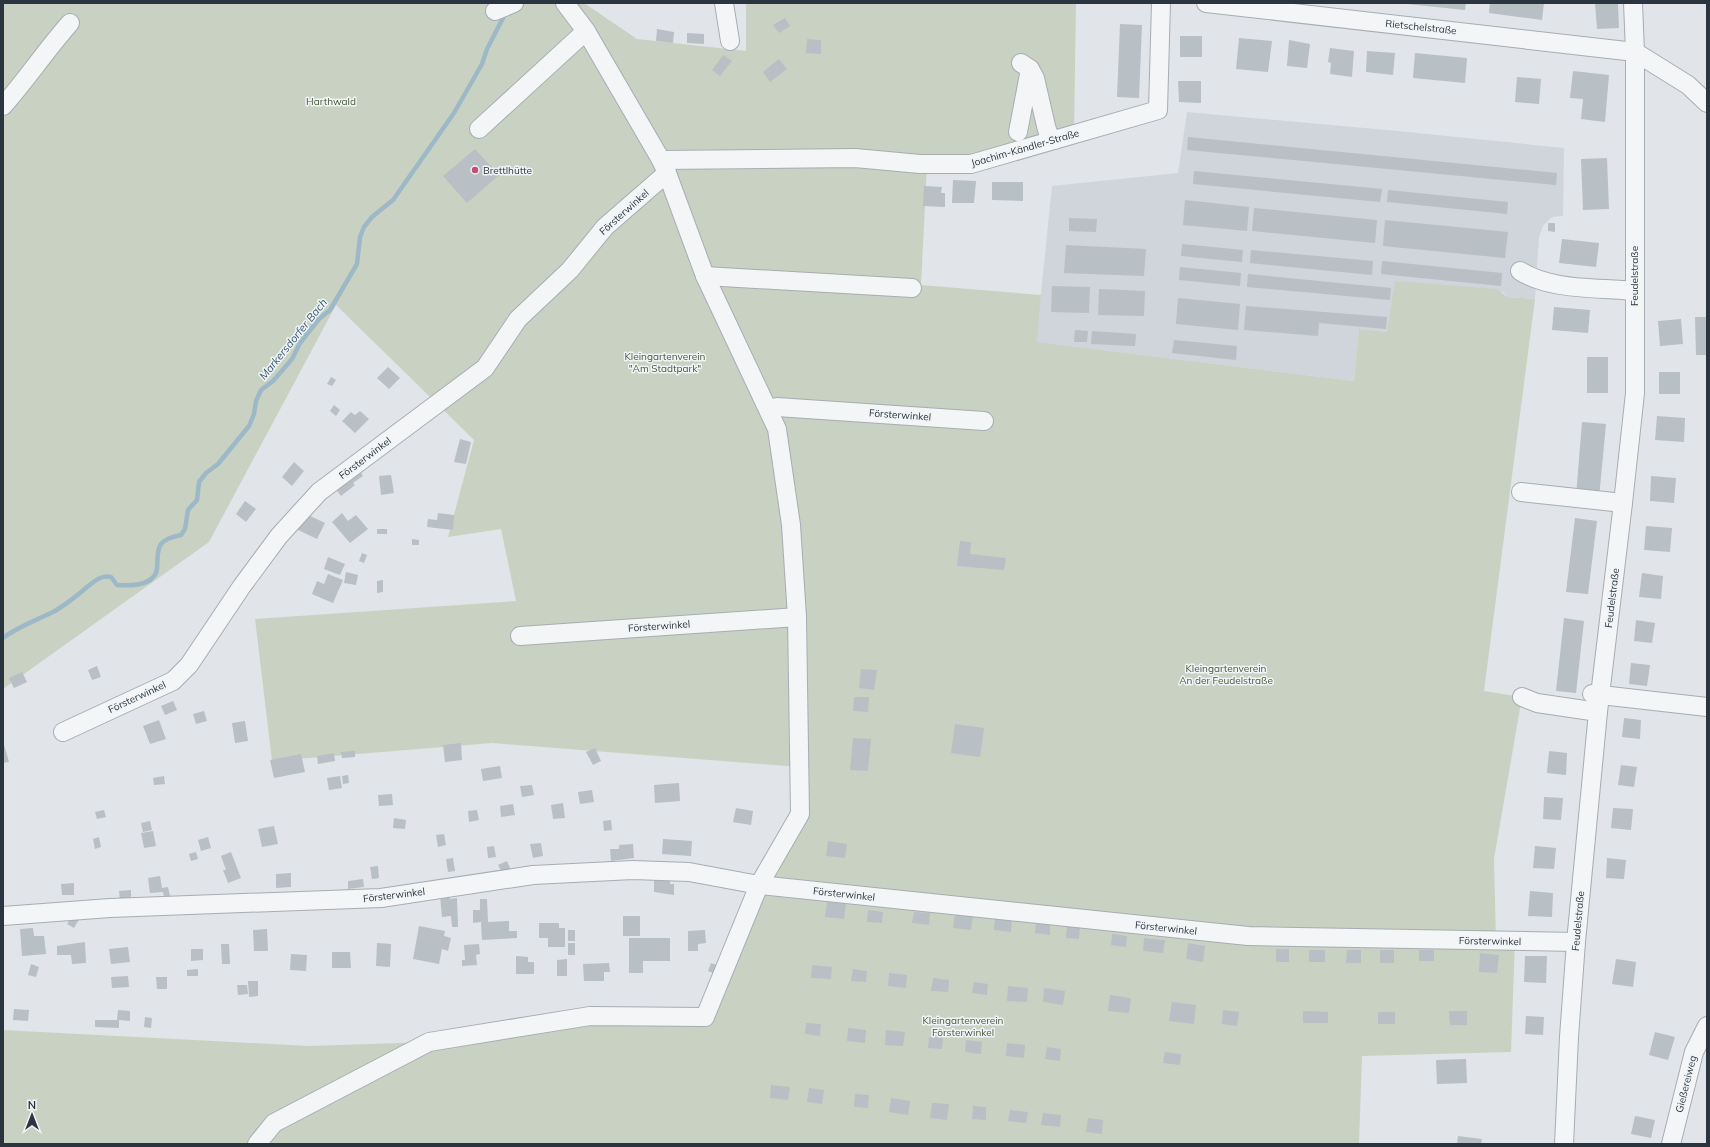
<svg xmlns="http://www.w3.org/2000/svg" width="1710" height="1147" viewBox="0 0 1710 1147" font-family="Mulish,sans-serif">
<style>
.built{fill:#cfd5da}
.green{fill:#c9d2c2}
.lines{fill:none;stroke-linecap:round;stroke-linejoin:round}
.stream{stroke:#9db8c7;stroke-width:4.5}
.building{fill:#b8bfc5}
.minor-casing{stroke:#a6adb3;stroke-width:20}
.minor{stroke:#f3f5f7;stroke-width:18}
.poi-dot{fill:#c74c73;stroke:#f0f4f6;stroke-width:1.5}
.labels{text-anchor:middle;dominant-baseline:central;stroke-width:3;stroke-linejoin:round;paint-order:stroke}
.street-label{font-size:10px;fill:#2a353f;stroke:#f0f4f6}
.park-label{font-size:10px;fill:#445a38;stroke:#f0f4f6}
.poi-label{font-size:10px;fill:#2a353f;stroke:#f0f4f6;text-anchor:start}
.water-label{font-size:11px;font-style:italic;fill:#365a71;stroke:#f0f4f6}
</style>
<rect width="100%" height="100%" fill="#e1e5e9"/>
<polygon class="built" points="1187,112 1398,131 1564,148 1563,216 1552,217 1543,226 1539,237 1535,299 1507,297 1503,292 1387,332 1359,329 1354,381 1036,342 1052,186 1178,173"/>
<polygon class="green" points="3,3 584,3 637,39 746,51 746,3 1076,3 1074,134 927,165 921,285 1041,295 1037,342 1354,381 1359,329 1387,332 1395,281 1497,289 1507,297 1535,299 1484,691 1522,697 1494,859 1496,941 1515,941 1511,1052 1362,1056 1359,1144 3,1144 3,1030 309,1046 429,1042 590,1016 705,1017 800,814 799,767 492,743 272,761 255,619 516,601 501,529 448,537 474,440 336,305 209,542 3,689"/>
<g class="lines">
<path class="stream" d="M3,638c16,-12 34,-18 52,-27 11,-7 22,-15 32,-24 8,-6 14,-12 24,-10l6,8c13,1 37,1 40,-16 1,-8 -1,-18 4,-25 5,-6 12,-7 20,-9l4,-6 3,-19 9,-10 2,-18 7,-9 12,-9 31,-38 5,-12 2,-13 5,-11 12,-9 19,-22 8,-16 19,-24 11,-9 27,-46 3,-27 4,-10 8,-10 21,-17 61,-87 28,-49 5,-15 16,-31"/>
</g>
<g class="building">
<polygon points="1407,3 1466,3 1465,10 1407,4"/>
<polygon points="1490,3 1544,3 1542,20 1489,13"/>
<polygon points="1595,3 1618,3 1619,28 1597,29"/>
<polygon points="785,18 790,26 779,33 773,25"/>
<polygon points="1120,24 1142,25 1139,98 1117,97"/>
<polygon points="657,29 674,32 673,43 656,41"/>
<polygon points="687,33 704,34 704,44 687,43"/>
<rect x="1180" y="36" width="22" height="21"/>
<polygon points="1239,38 1272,41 1268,72 1236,69"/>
<polygon points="807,39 821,40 821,54 806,53"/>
<polygon points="1289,40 1310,44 1307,68 1287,66"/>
<polygon points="1330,48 1354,51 1352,77 1330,74 1331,63 1328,62"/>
<polygon points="1367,51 1395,53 1393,75 1366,72"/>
<polygon points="1415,53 1467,58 1465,83 1413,78"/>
<polygon points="723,55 732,61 720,76 712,70"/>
<polygon points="779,59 787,69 770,82 763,72"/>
<polygon points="1573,71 1609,75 1605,122 1581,119 1583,99 1570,98"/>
<polygon points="1517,77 1541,79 1539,104 1515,102"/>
<polygon points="1178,81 1201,81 1201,103 1179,102"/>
<polygon points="1188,137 1557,173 1556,185 1187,150"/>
<polygon points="475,149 499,175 467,203 443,176"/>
<polygon points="1607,158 1609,209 1583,210 1581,159"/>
<polygon points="1194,171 1382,189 1380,202 1193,184"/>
<polygon points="953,180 976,181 974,203 952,203"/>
<polygon points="992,182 1023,182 1023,201 992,200"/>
<polygon points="924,186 942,187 941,193 945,193 945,207 923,206"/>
<polygon points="1388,190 1508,202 1507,214 1387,202"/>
<polygon points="1185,200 1249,207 1247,231 1183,225"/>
<polygon points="1254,208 1377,220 1375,243 1252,231"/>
<polygon points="1069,218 1097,219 1096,232 1069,231"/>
<polygon points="1385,220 1508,232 1505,258 1383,246"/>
<polygon points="1548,223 1555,223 1555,232 1548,231"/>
<polygon points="1562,239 1599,243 1596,267 1559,263"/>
<polygon points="1182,244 1243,250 1242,262 1181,256"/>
<polygon points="1066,245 1146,249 1144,276 1064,273"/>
<polygon points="1251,250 1373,261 1372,275 1250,263"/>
<polygon points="1382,261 1502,273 1501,286 1381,274"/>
<polygon points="1180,267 1241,273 1240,286 1179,280"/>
<polygon points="1248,274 1391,288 1390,300 1247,287"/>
<polygon points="1052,286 1090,287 1089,313 1051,312"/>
<polygon points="1099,289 1145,291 1144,316 1098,315"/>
<polygon points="1178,298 1240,304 1238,330 1176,324"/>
<polygon points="1246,306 1387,317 1386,329 1319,323 1318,336 1244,330"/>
<polygon points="1554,307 1590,310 1588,333 1552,330"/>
<polygon points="1695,317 1707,317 1707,355 1696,355"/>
<polygon points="1681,319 1683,344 1660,346 1658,321"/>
<polygon points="1075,330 1088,331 1087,342 1074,342"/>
<polygon points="1092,331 1136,334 1135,346 1091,344"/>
<polygon points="1174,340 1237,346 1236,360 1172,353"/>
<rect x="1587" y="357" width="21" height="36"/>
<polygon points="388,367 400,378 389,389 377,378"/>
<rect x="1659" y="372" width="21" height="22"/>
<polygon points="331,377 336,380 332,386 327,384"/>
<polygon points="334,405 340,410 336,416 330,411"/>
<polygon points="360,411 369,419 355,433 342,421 351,412 355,415"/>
<polygon points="1657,416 1685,418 1684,442 1655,440"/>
<polygon points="1582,422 1606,424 1599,498 1576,496"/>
<polygon points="460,439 471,442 466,464 454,462"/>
<polygon points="294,462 304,471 292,486 282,477"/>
<polygon points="357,467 363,476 353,483 355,485 341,496 333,485"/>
<polygon points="391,475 394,493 381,495 379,476"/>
<polygon points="1651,476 1676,478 1674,503 1650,501"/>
<polygon points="245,501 256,509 246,522 236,514"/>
<polygon points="304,513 325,523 317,539 296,529"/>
<polygon points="342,513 348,521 356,515 368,529 350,543 332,522"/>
<polygon points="438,513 454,515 453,530 427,527 428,519 437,520"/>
<polygon points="1575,518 1597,521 1588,594 1566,592"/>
<polygon points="1646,526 1672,528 1670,552 1644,550"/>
<rect x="377" y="529" width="10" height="5"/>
<polygon points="412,539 419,540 419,545 412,545"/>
<polygon points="960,541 971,542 970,554 1006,558 1004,570 957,566"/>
<polygon points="362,553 367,555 364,563 359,561"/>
<polygon points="328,557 345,564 340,575 324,569"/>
<polygon points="346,572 358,575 356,585 344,583"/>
<polygon points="1642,573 1663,576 1661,599 1639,597"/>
<polygon points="328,574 343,580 333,603 312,594 317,581 324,584"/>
<polygon points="383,580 383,592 377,593 377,581"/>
<polygon points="1564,618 1584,621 1576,693 1556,691"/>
<polygon points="1636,620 1655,623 1652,643 1634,641"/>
<polygon points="1631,663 1650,665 1647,686 1629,684"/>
<polygon points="97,666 101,677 92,680 88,670"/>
<polygon points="861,669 877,670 874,690 859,688"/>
<polygon points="22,672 27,682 14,688 9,678"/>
<polygon points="854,697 869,697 868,712 853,711"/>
<polygon points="173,701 177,710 165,715 161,706"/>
<polygon points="204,711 207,721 196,724 193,714"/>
<polygon points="1624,718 1641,720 1640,739 1622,737"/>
<polygon points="159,720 166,739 150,744 143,726"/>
<polygon points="245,721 248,741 235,743 232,723"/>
<polygon points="955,724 984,728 980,757 951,753"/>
<polygon points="853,738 871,739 868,771 850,770"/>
<polygon points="3,741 9,762 3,763"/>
<polygon points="461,743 462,760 445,762 443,745"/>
<polygon points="595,748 601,761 593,765 586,752"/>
<polygon points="355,751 355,757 342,758 341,752"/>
<polygon points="1549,751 1567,753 1566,775 1547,773"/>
<polygon points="334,753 335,761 318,764 317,756"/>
<polygon points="301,754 305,772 274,778 270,760"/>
<polygon points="1621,765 1637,767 1634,787 1618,785"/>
<polygon points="500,766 502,778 483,781 481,769"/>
<polygon points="348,775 349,783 343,784 342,776"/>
<polygon points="164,776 165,784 154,785 153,778"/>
<polygon points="340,776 342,788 329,790 327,778"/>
<polygon points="679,783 680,801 655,803 654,785"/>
<polygon points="532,785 534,795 522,797 520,786"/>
<polygon points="592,790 594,802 580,804 578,792"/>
<polygon points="392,794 393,805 379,806 378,795"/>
<polygon points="1544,797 1563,798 1561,820 1543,819"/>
<polygon points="563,803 565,818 553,819 551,805"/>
<polygon points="513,804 515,815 501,817 500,806"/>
<polygon points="736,808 753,811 751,825 733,822"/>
<polygon points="1613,808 1633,809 1631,830 1611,828"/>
<polygon points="104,810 106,817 97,819 95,812"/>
<polygon points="477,810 479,820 469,822 468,811"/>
<polygon points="394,818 406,820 405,829 393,828"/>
<polygon points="611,820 612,830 604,831 603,821"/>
<polygon points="150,821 152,830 143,832 141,823"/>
<polygon points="274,826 278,844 262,847 258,829"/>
<polygon points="153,831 156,846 144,848 141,833"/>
<polygon points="444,834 446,845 438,847 436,835"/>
<polygon points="99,837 101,847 95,849 93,839"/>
<polygon points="208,837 211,848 201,851 198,840"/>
<polygon points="663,839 692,841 691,856 662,854"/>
<polygon points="828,841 847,844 845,858 826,856"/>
<polygon points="541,843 543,856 533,858 530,844"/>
<polygon points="633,844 634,858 611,861 610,849 619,849 619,845"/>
<polygon points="494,846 496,857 488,858 487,847"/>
<polygon points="1535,846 1556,848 1554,869 1533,868"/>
<polygon points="196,852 198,859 191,861 189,854"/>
<polygon points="231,852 241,878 228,883 223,870 226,870 221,856"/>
<polygon points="453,858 455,871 448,872 446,859"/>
<polygon points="1607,858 1626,860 1624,879 1606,878"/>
<polygon points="507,861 511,870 503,874 498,865"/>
<polygon points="378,866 379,878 372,879 370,867"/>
<polygon points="291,873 291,887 276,888 276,874"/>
<polygon points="160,876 162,888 168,887 170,896 164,897 163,892 150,893 148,878"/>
<polygon points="363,879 364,887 348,889 348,881"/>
<polygon points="654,879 670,880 670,884 674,884 674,895 654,892"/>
<polygon points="74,883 74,895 62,895 61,884"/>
<polygon points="131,890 131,901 120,901 119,891"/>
<polygon points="1530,891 1553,893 1552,917 1528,916"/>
<polygon points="440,895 449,895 450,899 457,898 458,927 452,927 451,916 442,917"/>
<polygon points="480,899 487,899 488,922 509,921 509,931 517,931 517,938 482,940 481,922 473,923 473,910 480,910"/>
<polygon points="827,902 846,904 844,919 825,917"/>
<polygon points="868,910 883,912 882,923 867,922"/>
<polygon points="914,912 930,913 929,925 912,923"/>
<polygon points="955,913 973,916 971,930 953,928"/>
<polygon points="73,914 80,918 74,928 67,924"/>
<rect x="623" y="916" width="17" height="20"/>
<polygon points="995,918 1012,919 1011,932 994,930"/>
<polygon points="1036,922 1050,923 1050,935 1035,933"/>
<polygon points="539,923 559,923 559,928 565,928 565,947 548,947 548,938 539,938"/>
<polygon points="419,926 445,931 444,936 451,938 448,951 442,949 439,964 413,959"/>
<polygon points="1067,926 1080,927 1079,939 1066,938"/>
<polygon points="33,928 34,936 44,936 46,954 22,956 20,929"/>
<polygon points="267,929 268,951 254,951 253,930"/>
<rect x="568" y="930" width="7" height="11"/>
<polygon points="705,930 706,943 698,944 698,951 688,951 688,931"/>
<polygon points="1112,934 1127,936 1126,947 1111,945"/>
<polygon points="629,938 670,938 670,961 643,961 643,973 629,973"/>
<polygon points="1144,938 1165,940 1163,953 1143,951"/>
<polygon points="85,942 86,963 72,964 71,955 57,955 57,946"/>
<polygon points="377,943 391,944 390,967 376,966"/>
<rect x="568" y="943" width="7" height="12"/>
<polygon points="1188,943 1205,946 1203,962 1186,959"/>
<polygon points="221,944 229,944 230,964 222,964"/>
<polygon points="479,944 480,954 476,955 477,965 462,966 462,960 465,960 464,945"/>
<polygon points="128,947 130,962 111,964 109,949"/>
<polygon points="191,949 203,949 203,960 191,961"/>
<rect x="1276" y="949" width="13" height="13"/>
<rect x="1309" y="950" width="16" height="12"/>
<polygon points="1347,950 1361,950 1361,963 1346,963"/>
<rect x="1380" y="950" width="14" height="13"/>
<rect x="1419" y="950" width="15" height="11"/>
<polygon points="332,952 350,952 351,968 332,968"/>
<polygon points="1480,953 1499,955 1497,973 1479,972"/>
<polygon points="291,954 307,955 306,971 290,970"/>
<polygon points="516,956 528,957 528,962 534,962 534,974 516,974"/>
<polygon points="1525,956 1547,956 1546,983 1524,982"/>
<polygon points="567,959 567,976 557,976 557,960"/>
<polygon points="1616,959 1636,962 1633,987 1612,984"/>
<polygon points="609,963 610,972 604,972 604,981 584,981 583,964"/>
<polygon points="711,963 719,966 716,974 708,971"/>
<polygon points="31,964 39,967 36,977 28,975"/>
<polygon points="812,965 832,967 831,979 811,978"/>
<polygon points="198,969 198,976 187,976 187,970"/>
<polygon points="853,969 867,971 866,982 851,981"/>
<polygon points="889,973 907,975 906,988 888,986"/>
<polygon points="128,976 129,987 112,988 111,977"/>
<polygon points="156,977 167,977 167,989 157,989"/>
<polygon points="933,978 949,980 948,992 931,991"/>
<polygon points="248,981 258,981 258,996 249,997"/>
<polygon points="974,982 988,984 987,995 972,993"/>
<polygon points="237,985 247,985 248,994 238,995"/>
<polygon points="1008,986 1028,988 1027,1002 1007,1001"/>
<polygon points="1044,988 1065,991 1063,1005 1043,1002"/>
<polygon points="1110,995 1131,998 1129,1013 1108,1011"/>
<polygon points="1172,1002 1196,1005 1194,1024 1169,1021"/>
<polygon points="14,1009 29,1010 28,1021 13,1020"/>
<polygon points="118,1010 130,1011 130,1021 119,1020 119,1028 95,1027 95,1020 117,1020"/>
<polygon points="1223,1010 1239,1012 1237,1026 1222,1024"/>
<polygon points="1303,1011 1328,1012 1328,1023 1303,1023"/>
<polygon points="1449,1011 1467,1011 1467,1025 1450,1025"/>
<rect x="1378" y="1012" width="17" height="12"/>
<polygon points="1526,1016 1544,1017 1543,1035 1525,1034"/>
<polygon points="145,1017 152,1018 151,1028 144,1027"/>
<polygon points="806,1023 821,1024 820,1036 805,1034"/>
<polygon points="848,1028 866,1030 865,1043 847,1041"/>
<polygon points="886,1030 905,1032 903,1046 885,1045"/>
<polygon points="1655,1032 1675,1037 1668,1060 1649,1055"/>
<polygon points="929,1037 943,1038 942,1049 928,1048"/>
<polygon points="966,1040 982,1042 981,1054 965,1052"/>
<polygon points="1007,1043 1025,1045 1024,1058 1006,1056"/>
<polygon points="1047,1047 1061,1049 1060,1061 1045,1059"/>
<polygon points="1165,1052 1181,1054 1180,1065 1163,1063"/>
<polygon points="1466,1059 1467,1083 1437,1084 1436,1060"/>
<polygon points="771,1085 790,1087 788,1100 770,1098"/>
<polygon points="809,1088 824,1090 822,1104 807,1102"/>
<polygon points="855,1094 869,1095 868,1108 854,1107"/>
<polygon points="891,1098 910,1101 908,1115 889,1112"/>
<polygon points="932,1103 949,1104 947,1120 930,1118"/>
<polygon points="973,1106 986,1107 986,1120 972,1119"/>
<polygon points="1010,1110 1028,1112 1026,1123 1008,1121"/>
<polygon points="1043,1113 1061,1115 1060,1127 1041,1125"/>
<polygon points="1635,1116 1655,1120 1651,1138 1631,1134"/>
<polygon points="1088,1118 1103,1120 1102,1134 1086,1132"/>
<polygon points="1458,1136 1482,1139 1481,1144 1457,1144"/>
</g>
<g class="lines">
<g class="minor-casing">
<g id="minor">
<polyline points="724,3 730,41"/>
<polyline points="1206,3 1635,52 1635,393 1623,503 1598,712 1576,942 1569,1037 1564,1144"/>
<polyline points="1633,3 1635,52 1688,85 1707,103"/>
<polyline points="495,11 514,3"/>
<polyline points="1021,63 1030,69 1035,78 1046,126 1048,133 1054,140"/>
<path d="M3,106c24,-27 43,-56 67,-83"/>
<polyline points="479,129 586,31"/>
<polyline points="1018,132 1030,69"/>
<polyline points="661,160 855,158 920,164 971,164 1158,110 1161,3"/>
<path d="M1520,271c32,20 78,16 114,20"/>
<polyline points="705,276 912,288"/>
<polyline points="769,410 777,407 984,421"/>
<polyline points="1521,492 1623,503"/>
<polyline points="520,636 797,617"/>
<polyline points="1592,694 1707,707"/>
<polyline points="1522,697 1537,703 1598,712"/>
<polyline points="63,732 173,681 189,665 242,586 279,536 319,492 485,368 518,319 570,270 605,227 667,173"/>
<polyline points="3,916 110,908 381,898 533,875 633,870 689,872 759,885 1248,936 1576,942"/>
<polyline points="257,1144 274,1123 429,1042 590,1016 705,1017 759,885 800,814 797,617 791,525 777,429 705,276 667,173 661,160 586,31 565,3"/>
<polyline points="1671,1144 1694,1052 1707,1026"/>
</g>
</g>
<use href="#minor" class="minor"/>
</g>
<circle class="poi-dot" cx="475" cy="170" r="4"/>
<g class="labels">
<g class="street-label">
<text transform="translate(1421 27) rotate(6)">Rietschelstraße</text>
<text transform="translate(1025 148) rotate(-16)">Joachim-Kändler-Straße</text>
<text transform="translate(624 212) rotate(-42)">Försterwinkel</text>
<text transform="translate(1634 276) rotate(-90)">Feudelstraße</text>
<text transform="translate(900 415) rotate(4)">Försterwinkel</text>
<text transform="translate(365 458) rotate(-37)">Försterwinkel</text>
<text transform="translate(1612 598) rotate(-83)">Feudelstraße</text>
<text transform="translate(659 626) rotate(-4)">Försterwinkel</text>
<text transform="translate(137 697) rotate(-25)">Försterwinkel</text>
<text transform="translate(844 894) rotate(6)">Försterwinkel</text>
<text transform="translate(394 895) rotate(-7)">Försterwinkel</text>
<text transform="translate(1578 921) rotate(-85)">Feudelstraße</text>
<text transform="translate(1166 928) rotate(6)">Försterwinkel</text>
<text transform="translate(1490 941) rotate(1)">Försterwinkel</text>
<text transform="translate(1686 1084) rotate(-76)">Gießereiweg</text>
</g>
<g class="park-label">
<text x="331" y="101">Harthwald</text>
<text x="665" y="356">Kleingartenverein<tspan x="665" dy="12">"Am Stadtpark"</tspan></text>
<text x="1226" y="668">Kleingartenverein<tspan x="1226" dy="12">An der Feudelstraße</tspan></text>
<text x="963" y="1020">Kleingartenverein<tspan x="963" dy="12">Försterwinkel</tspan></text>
</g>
<g class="poi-label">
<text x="483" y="170">Brettlhütte</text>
</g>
<g class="water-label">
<text transform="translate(293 339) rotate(-51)">Markersdorfer Bach</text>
</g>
</g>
<rect width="1710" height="1147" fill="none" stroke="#2a353f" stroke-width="8"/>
<g transform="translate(32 1115)" stroke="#f0f4f6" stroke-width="3" paint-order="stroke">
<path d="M0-3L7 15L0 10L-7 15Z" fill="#2a353f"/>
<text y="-6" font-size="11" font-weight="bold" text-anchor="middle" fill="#2a353f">N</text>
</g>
</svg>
